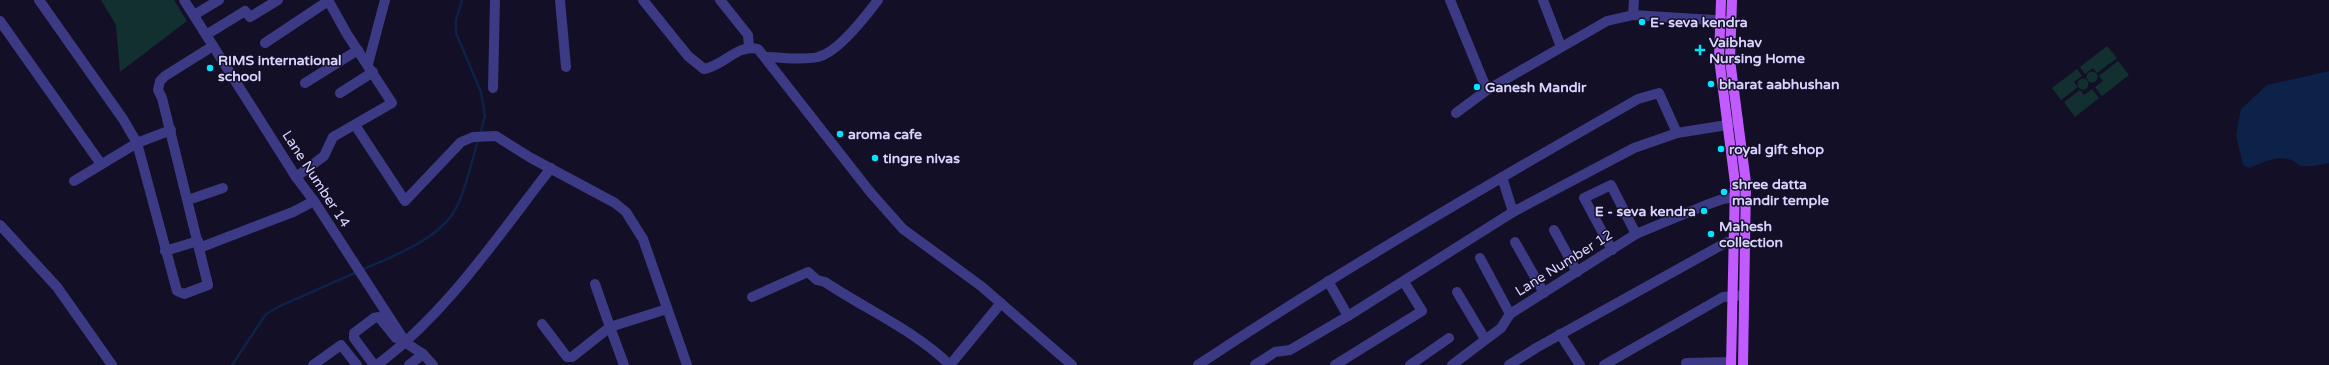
<svg xmlns="http://www.w3.org/2000/svg" width="2329" height="365" viewBox="0 0 2329 365" font-family="'Varela Round',sans-serif">
<style>
.green{fill:#12302f}
.water{fill:#0c2248}
.lines{fill:none;stroke-linecap:round;stroke-linejoin:round}
.stream{stroke:#0c2248;stroke-width:2.5}
.minor{stroke:#3d3a85;stroke-width:10}
.major{stroke:#c25bff;stroke-width:10}
.poi-dot{fill:#00e5ff;stroke:#130f26;stroke-width:1.5}
.labels{text-anchor:middle;dominant-baseline:central;stroke-width:3;stroke-linejoin:round;paint-order:stroke}
.poi-label{font-size:14px;font-weight:bold;fill:#d9d4ff;stroke:#130f26;text-anchor:start}
.street-label{font-size:14px;fill:#d9d4ff;stroke:#130f26}
</style>
<rect width="100%" height="100%" fill="#130f26"/>
<g class="green">
<polygon points="101,0 174,0 187,21 120,72 116,25"/>
<polygon points="2107,46 2117,58 2097,73 2093,68 2085,74 2080,67"/>
<polygon points="2118,61 2129,75 2102,96 2095,87 2103,81 2099,76"/>
<polygon points="2077,69 2082,76 2074,82 2078,87 2061,100 2052,88"/>
<circle cx="2092" cy="77" r="5.5"/>
<circle cx="2083" cy="84" r="5.5"/>
<polygon points="2092,89 2099,98 2075,117 2064,102 2080,90 2084,95"/>
</g>
<path class="water" d="M2329,71v92l-16,3h-13c-16,-15 -33,-5 -51,2l-6,-3 -7,-30 5,-26 26,-24z"/>
<g class="lines">
<g class="stream">
<polyline points="462,0 456,20 456,33 481,92 485,116 480,135"/>
<path d="M362,270c31,-14 82,-32 96,-66 9,-20 14,-43 20,-64"/>
<polyline points="232,365 266,314 280,306 357,272"/>
</g>
<g class="minor">
<polyline points="39,0 123,119 137,143 177,291 184,294 208,285 162,98 158,90 160,81 165,76 213,46"/>
<polyline points="184,0 296,177 314,201 406,343 423,354 433,365"/>
<polyline points="560,0 566,67"/>
<path d="M643,0l45,56 16,13c21,-4 33,-25 54,-20l113,144 32,36 78,57 91,79"/>
<polyline points="720,0 748,35 749,47"/>
<polyline points="1450,0 1487,90"/>
<polyline points="1543,0 1561,47"/>
<polyline points="194,15 219,0"/>
<polyline points="1633,15 1634,0"/>
<polyline points="0,21 101,164"/>
<polyline points="206,35 245,11 250,17 278,0"/>
<polyline points="265,43 328,1"/>
<path d="M765,57c18,0 36,4 53,0 19,-4 48,-41 60,-57"/>
<polyline points="368,64 385,0"/>
<polyline points="305,83 358,50"/>
<polyline points="493,88 495,0"/>
<polyline points="340,93 373,72"/>
<polyline points="1456,113 1487,90 1607,21 1633,15 1729,21"/>
<polyline points="355,125 405,201 461,142 473,137 496,136 531,158 615,203 626,212 643,239 687,365"/>
<polyline points="296,177 324,156 333,137 392,103 347,34 328,0"/>
<polyline points="1502,177 1513,212"/>
<polyline points="74,181 137,143 171,130"/>
<polyline points="188,200 223,188"/>
<polyline points="0,225 57,287 112,365"/>
<polyline points="1554,230 1577,272"/>
<polyline points="1515,242 1544,293"/>
<polyline points="199,248 293,212 314,201"/>
<polyline points="1612,250 1584,198 1611,185 1636,234"/>
<polyline points="165,251 198,241"/>
<polyline points="1480,258 1510,314"/>
<polyline points="1328,281 1348,316"/>
<polyline points="1457,292 1485,339"/>
<path d="M752,297l56,-25 9,8 8,2c42,28 89,48 125,83"/>
<polyline points="542,324 567,357 572,357 610,327 595,284"/>
<polyline points="1560,334 1580,365"/>
<polyline points="1686,363 1731,362"/>
<polyline points="313,365 341,345 357,365"/>
<polyline points="374,365 354,338 354,333 374,318 379,317 396,338"/>
<path d="M377,365c70,-52 120,-128 174,-197"/>
<polyline points="409,365 423,354"/>
<polyline points="624,365 610,327 667,309"/>
<polyline points="950,365 1001,303"/>
<path d="M1198,365c143,-95 291,-181 440,-266l21,-6 18,40 50,-8 11,-5"/>
<polyline points="1255,365 1275,352 1290,350 1348,316 1513,212 1634,148 1677,133"/>
<polyline points="1335,365 1422,311 1404,282"/>
<polyline points="1410,365 1449,338"/>
<polyline points="1452,365 1501,328 1510,314 1636,234 1706,205 1723,199 1746,195"/>
<polyline points="1509,365 1536,348 1727,242 1745,241"/>
<polyline points="1604,365 1723,297 1744,295"/>
</g>
<g class="major">
<polyline points="1721,0 1719,58 1735,183 1731,365"/>
<polyline points="1732,0 1730,60 1746,183 1743,365"/>
</g>
</g>
<g class="poi-dot">
<circle cx="1642" cy="22" r="4"/>
<path d="M1698 44h4v4h4v4h-4v4h-4v-4h-4v-4h4z"/>
<circle cx="210" cy="68" r="4"/>
<circle cx="1711" cy="84" r="4"/>
<circle cx="1477" cy="87" r="4"/>
<circle cx="840" cy="134" r="4"/>
<circle cx="1721" cy="149" r="4"/>
<circle cx="875" cy="158" r="4"/>
<circle cx="1724" cy="192" r="4"/>
<circle cx="1704" cy="211" r="4"/>
<circle cx="1711" cy="234" r="4"/>
</g>
<g class="labels">
<g class="poi-label">
<text x="1650" y="22">E- seva kendra</text>
<text x="1709" y="42">Vaibhav<tspan x="1709" dy="16">Nursing Home</tspan></text>
<text x="218" y="60">RIMS international<tspan x="218" dy="16">school</tspan></text>
<text x="1719" y="84">bharat aabhushan</text>
<text x="1485" y="87">Ganesh Mandir</text>
<text x="848" y="134">aroma cafe</text>
<text x="1729" y="149">royal gift shop</text>
<text x="883" y="158">tingre nivas</text>
<text x="1732" y="184">shree datta<tspan x="1732" dy="16">mandir temple</tspan></text>
<text x="1696" y="211" text-anchor="end">E - seva kendra</text>
<text x="1719" y="226">Mahesh<tspan x="1719" dy="16">collection</tspan></text>
</g>
<g class="street-label">
<text transform="translate(316 179) rotate(57)">Lane Number 14</text>
<text transform="translate(1564 263) rotate(-32)">Lane Number 12</text>
</g>
</g>
</svg>
